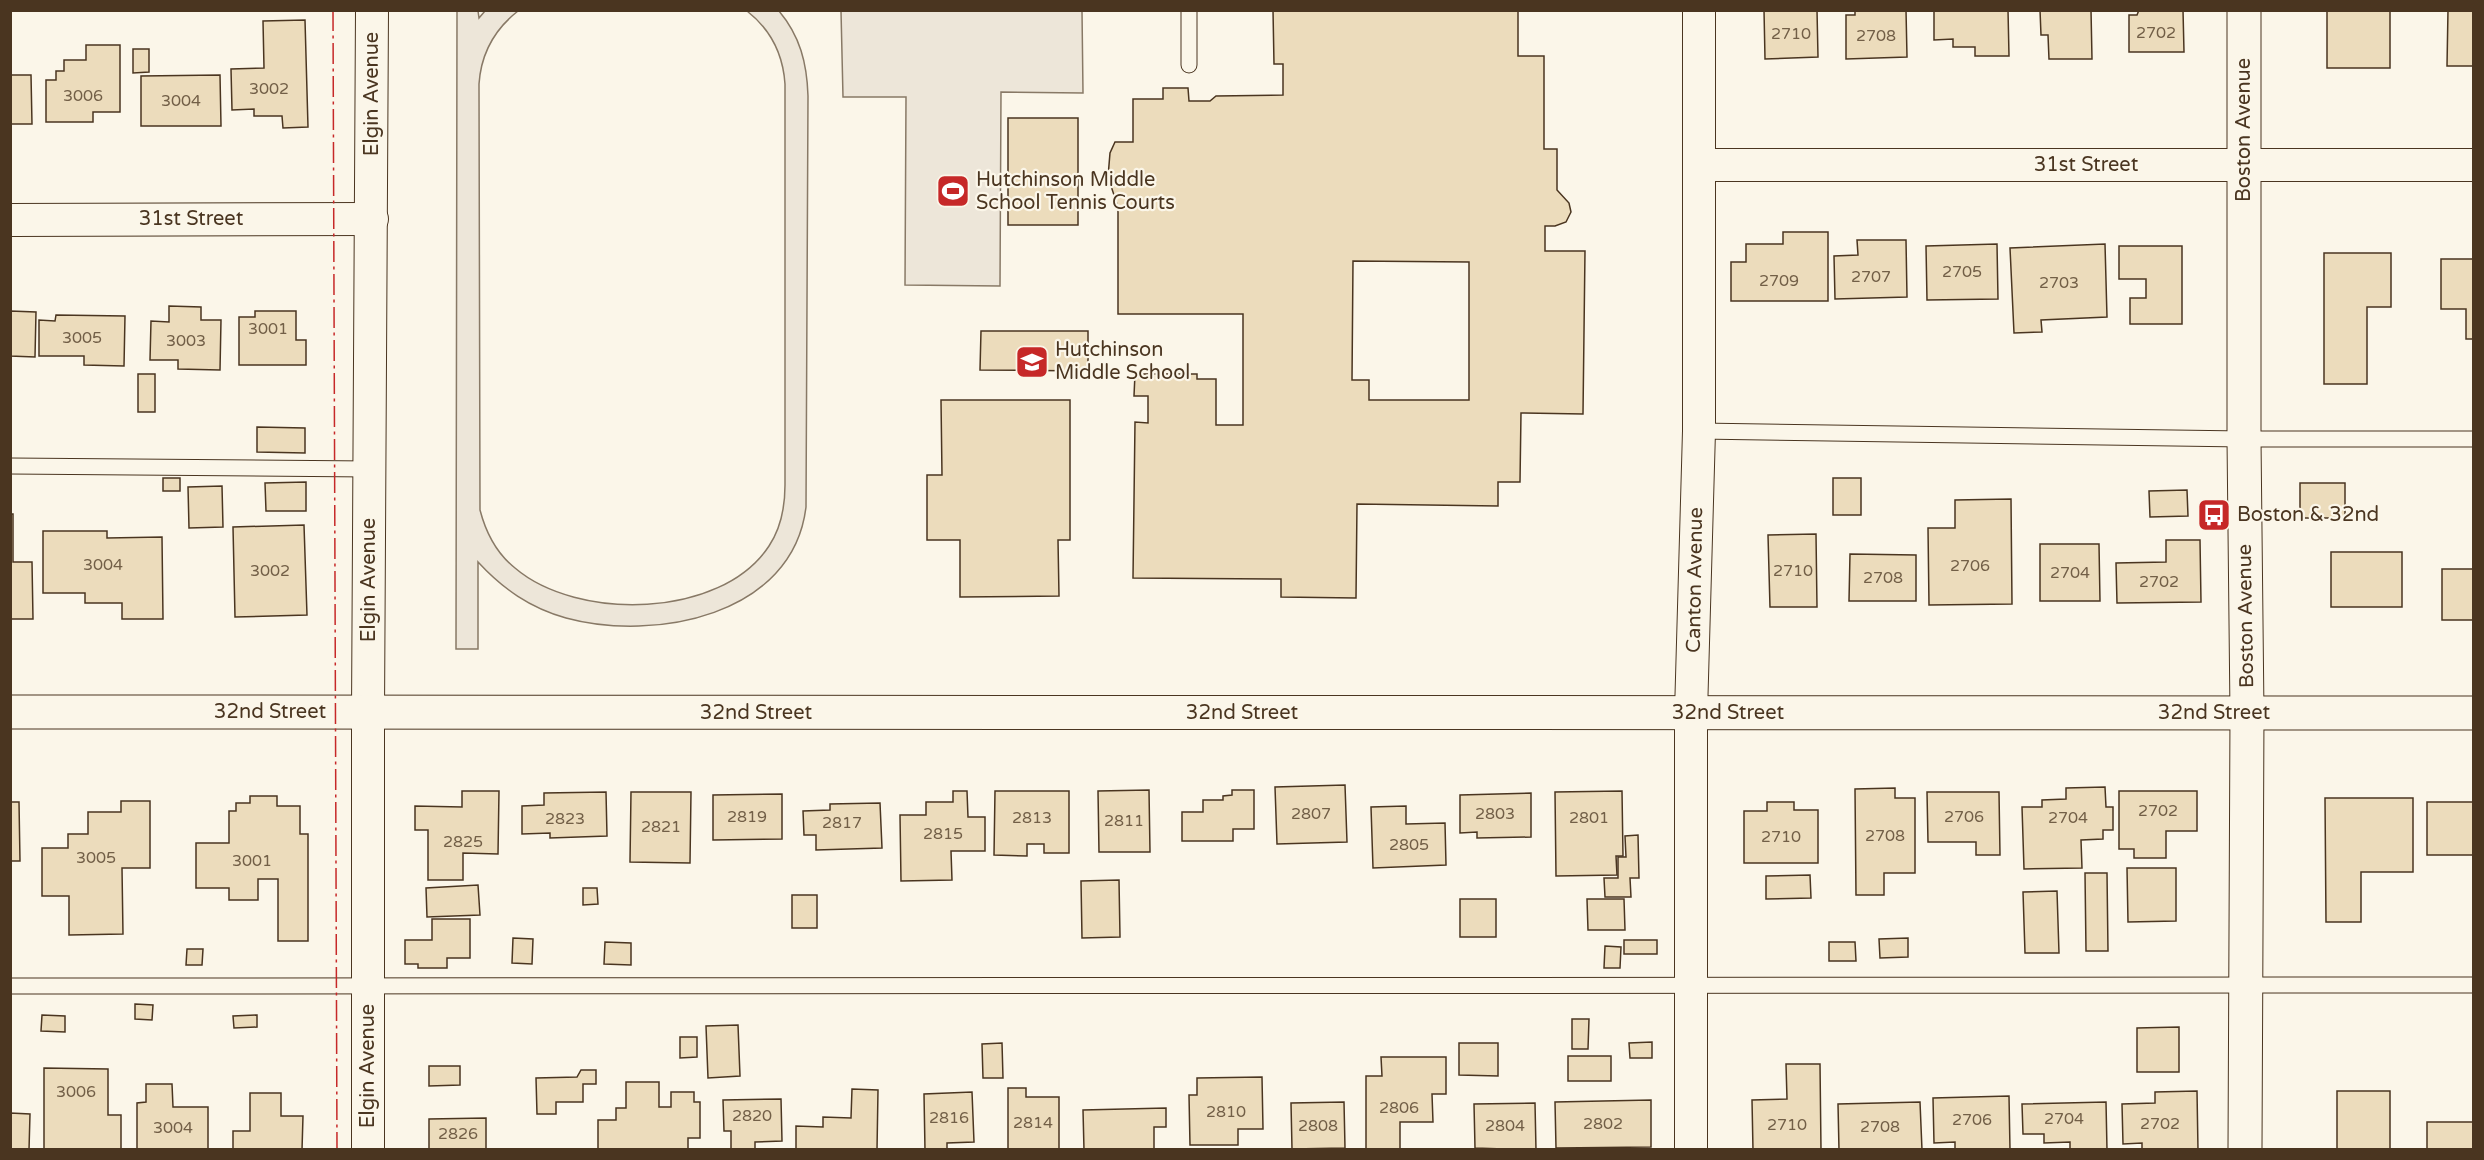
<svg xmlns="http://www.w3.org/2000/svg" width="2484" height="1160" viewBox="0 0 2484 1160" font-family="'Varela Round',sans-serif">
<style>
.green{fill:#ede6d9;stroke:#887966;stroke-width:1.5}
.building{fill:#ecdcbc;stroke:#4a3520;stroke-width:1.5;fill-rule:evenodd}
.lines{fill:none;stroke-linecap:round;stroke-linejoin:round}
.lane-casing{stroke:#4a3520;stroke-width:17}
.street-casing{stroke:#4a3520;stroke-width:34}
.secondary-casing{stroke:#4a3520;stroke-width:35}
.lane{stroke:#fbf6e9;stroke-width:15}
.street{stroke:#fbf6e9;stroke-width:32}
.secondary{stroke:#fbf6e9;stroke-width:33}
.power{stroke:#c62828;stroke-width:1.5;stroke-dasharray:21 4.5 3 4.5;stroke-linecap:butt}
.labels{text-anchor:middle;dominant-baseline:central;stroke-width:4.5;stroke-linejoin:round;paint-order:stroke}
.number-label{font-size:16px;fill:#725f47}
.street-label{font-size:20px;fill:#4a3520;stroke:#fbf6e9}
.poi-label{font-size:20px;fill:#4a3520;stroke:#fbf6e9;text-anchor:start}
</style>
<rect width="100%" height="100%" fill="#fbf6e9"/>
<g class="green">
<path d="M457,11h21l1,7 6,-7h33c-23,18 -37,43 -39,73l1,426c6,23 16,43 35,58 62,53 206,51 254,-22 12,-18 16,-39 16,-61v-401c-2,-30 -15,-55 -38,-73h32c21,25 28,52 29,85l-2,411c-13,109 -152,135 -240,111 -36,-10 -63,-29 -88,-56v87h-22z"/>
<polygon points="841,11 1082,11 1083,93 1001,92 1000,286 905,285 906,97 843,97"/>
</g>
<g class="building">
<path d="M1273,10h245v46h26v93h13v41l12,13 2,9 -5,10 -11,4h-10v25h40l-2,163 -62,-1 -1,69h-22v24l-141,-2 -1,94 -75,-1v-18l-148,-1 2,-156 13,1v-27h-14l1,-22h62v5h19v46h27v-111h-125v-107l-10,-30 2,-24 5,-11h18v-43h30v-11h25l1,13h21l6,-5 67,-1v-31h-9zM1353,261l116,1v138h-100v-20h-17z"/>
<polygon points="1764,10 1817,10 1818,57 1765,59"/>
<polygon points="1855,10 1906,10 1907,57 1846,59 1846,15 1855,15"/>
<polygon points="1934,10 2008,10 2009,56 1975,56 1975,47 1953,47 1953,39 1934,40"/>
<polygon points="2040,10 2091,10 2092,59 2049,59 2048,35 2041,35"/>
<polygon points="2139,10 2183,10 2184,52 2129,52 2129,15 2137,15"/>
<rect x="2327" y="10" width="63" height="58"/>
<polygon points="2448,10 2474,10 2474,66 2447,66"/>
<polygon points="305,20 308,127 283,128 282,116 254,116 254,109 232,110 231,69 264,68 263,21"/>
<polygon points="86,45 120,45 120,112 93,112 93,122 46,122 46,80 56,80 56,71 64,71 64,60 86,60"/>
<polygon points="133,49 149,49 149,72 133,73"/>
<polygon points="10,75 31,75 32,124 10,124"/>
<polygon points="220,75 221,126 141,126 141,76"/>
<rect x="1008" y="118" width="70" height="107"/>
<polygon points="1783,232 1828,232 1828,301 1731,301 1731,262 1746,262 1746,244 1783,244"/>
<polygon points="1857,240 1906,240 1907,297 1835,299 1834,256 1858,255"/>
<polygon points="1997,244 1998,299 1927,300 1926,246"/>
<polygon points="2105,244 2107,317 2041,320 2042,332 2014,333 2010,248"/>
<polygon points="2119,246 2182,246 2182,324 2130,324 2130,298 2146,298 2146,279 2119,279"/>
<polygon points="2324,253 2391,253 2391,307 2367,307 2367,384 2324,384"/>
<polygon points="2441,259 2474,259 2474,339 2466,339 2466,309 2441,309"/>
<polygon points="169,306 201,307 201,320 221,320 220,370 178,369 178,360 150,360 151,321 169,322"/>
<polygon points="10,311 36,312 35,357 10,356"/>
<polygon points="255,311 296,311 296,340 306,340 306,365 239,365 239,317 255,317"/>
<polygon points="56,315 125,316 124,366 84,365 84,356 39,356 39,320 55,321"/>
<polygon points="981,331 1088,331 1088,371 980,370"/>
<rect x="138" y="374" width="17" height="38"/>
<polygon points="941,400 1070,400 1070,540 1058,540 1059,596 960,597 960,540 927,540 927,475 942,475"/>
<polygon points="257,427 305,428 305,453 257,452"/>
<rect x="163" y="478" width="17" height="13"/>
<rect x="1833" y="478" width="28" height="37"/>
<polygon points="306,482 306,511 266,511 265,483"/>
<rect x="2300" y="483" width="45" height="35"/>
<polygon points="222,486 223,527 189,528 188,487"/>
<polygon points="2187,490 2188,516 2150,517 2149,491"/>
<polygon points="2011,499 2012,604 1929,605 1928,528 1955,528 1955,500"/>
<polygon points="10,514 13,514 13,562 32,562 33,619 10,619"/>
<polygon points="304,525 307,615 235,617 233,527"/>
<polygon points="43,531 107,531 107,538 162,537 163,619 122,619 122,603 85,603 85,593 43,593"/>
<polygon points="1816,534 1817,607 1770,607 1768,535"/>
<polygon points="2166,540 2200,540 2201,602 2117,603 2116,563 2166,562"/>
<polygon points="2040,544 2099,544 2100,601 2040,601"/>
<rect x="2331" y="552" width="71" height="55"/>
<polygon points="1850,554 1916,555 1916,601 1849,601"/>
<rect x="2442" y="569" width="32" height="51"/>
<polygon points="1345,785 1347,842 1277,844 1275,787"/>
<polygon points="2105,787 2106,807 2113,807 2113,830 2103,830 2103,839 2081,840 2082,868 2024,869 2022,807 2042,807 2042,800 2066,799 2066,788"/>
<polygon points="1895,788 1895,798 1915,798 1915,873 1884,873 1884,895 1856,895 1855,789"/>
<polygon points="1149,790 1150,852 1099,852 1098,791"/>
<polygon points="1232,790 1254,790 1254,829 1233,829 1233,841 1182,841 1182,812 1203,812 1203,800 1223,800 1223,796 1232,795"/>
<polygon points="462,791 499,791 498,854 463,853 463,880 428,880 428,830 415,830 415,806 462,807"/>
<polygon points="953,791 967,791 968,817 985,817 985,851 951,851 952,880 901,881 900,815 926,815 926,802 953,802"/>
<polygon points="995,791 1069,791 1069,853 1044,853 1044,844 1027,844 1027,856 994,855"/>
<polygon points="1622,791 1623,856 1616,856 1617,875 1556,876 1555,792"/>
<polygon points="2119,791 2197,791 2197,831 2166,831 2166,858 2134,858 2134,849 2119,849"/>
<polygon points="606,792 607,836 550,838 550,833 522,834 522,806 544,805 544,793"/>
<polygon points="631,792 691,792 690,863 630,862"/>
<polygon points="1927,792 1999,792 2000,855 1976,855 1976,842 1928,842"/>
<polygon points="1531,793 1531,837 1477,838 1477,832 1460,833 1460,795"/>
<polygon points="782,794 782,839 713,840 713,795"/>
<polygon points="250,796 277,796 277,806 300,806 300,834 308,834 308,941 278,941 278,879 258,879 258,900 229,900 229,888 196,888 196,843 229,843 229,811 236,811 236,803 250,803"/>
<polygon points="2325,798 2413,798 2413,872 2361,872 2361,922 2326,922"/>
<polygon points="121,801 150,801 150,868 122,868 123,934 69,935 69,896 42,896 42,848 68,848 68,834 88,834 88,812 121,812"/>
<polygon points="10,802 19,802 20,861 10,861"/>
<polygon points="1767,802 1794,802 1794,810 1818,810 1818,863 1744,863 1744,811 1767,811"/>
<rect x="2427" y="802" width="47" height="53"/>
<polygon points="880,803 882,848 816,850 816,835 804,835 803,811 830,810 830,804"/>
<polygon points="1406,806 1406,824 1445,823 1446,865 1373,868 1371,807"/>
<polygon points="1638,835 1639,878 1630,878 1631,897 1605,897 1604,878 1618,878 1618,857 1626,857 1625,836"/>
<polygon points="2127,868 2176,868 2176,921 2128,922"/>
<polygon points="2085,873 2107,873 2108,951 2086,951"/>
<polygon points="1810,875 1811,898 1766,899 1766,876"/>
<polygon points="1119,880 1120,937 1082,938 1081,881"/>
<polygon points="478,885 480,915 427,917 426,888"/>
<polygon points="583,888 597,888 598,904 583,905"/>
<polygon points="2057,891 2059,953 2025,953 2023,892"/>
<rect x="792" y="895" width="25" height="33"/>
<rect x="1460" y="899" width="36" height="38"/>
<polygon points="1587,899 1624,899 1625,930 1588,930"/>
<polygon points="432,919 470,919 470,958 447,958 447,968 418,968 418,964 405,964 405,940 432,940"/>
<polygon points="513,938 533,939 532,964 512,963"/>
<polygon points="1908,938 1908,957 1880,958 1879,939"/>
<rect x="1624" y="940" width="33" height="14"/>
<polygon points="605,942 631,943 631,965 604,964"/>
<polygon points="1829,942 1855,942 1856,961 1829,961"/>
<polygon points="1605,946 1621,947 1620,968 1604,968"/>
<polygon points="187,949 203,949 202,965 186,965"/>
<polygon points="135,1004 153,1005 152,1020 135,1019"/>
<polygon points="42,1015 65,1016 65,1032 41,1031"/>
<polygon points="257,1015 257,1027 234,1028 233,1016"/>
<polygon points="1572,1019 1589,1019 1588,1049 1572,1049"/>
<polygon points="738,1025 740,1076 708,1078 706,1026"/>
<polygon points="2179,1027 2179,1072 2137,1072 2137,1028"/>
<polygon points="680,1037 697,1037 697,1057 680,1058"/>
<polygon points="1652,1042 1652,1058 1630,1058 1629,1043"/>
<polygon points="1002,1043 1003,1078 983,1078 982,1044"/>
<polygon points="1459,1043 1498,1043 1498,1076 1459,1075"/>
<rect x="1568" y="1056" width="43" height="25"/>
<polygon points="1381,1057 1446,1057 1446,1094 1432,1094 1433,1122 1400,1122 1400,1149 1366,1149 1366,1076 1382,1076"/>
<polygon points="1786,1064 1820,1064 1821,1150 1753,1150 1752,1100 1787,1099"/>
<polygon points="429,1066 460,1066 460,1085 429,1086"/>
<polygon points="44,1068 108,1069 108,1115 121,1115 121,1150 44,1150"/>
<polygon points="581,1070 596,1070 596,1084 583,1084 583,1102 556,1102 556,1114 537,1114 536,1078 577,1077"/>
<polygon points="1262,1077 1263,1129 1238,1129 1238,1145 1190,1145 1189,1095 1197,1095 1197,1078"/>
<polygon points="626,1082 659,1082 659,1107 671,1107 671,1092 694,1092 694,1102 700,1102 700,1138 688,1138 688,1150 598,1150 598,1120 616,1120 616,1108 626,1108"/>
<polygon points="146,1084 172,1084 173,1107 208,1107 208,1150 137,1150 137,1103 146,1102"/>
<polygon points="1008,1088 1026,1088 1026,1097 1059,1097 1059,1149 1008,1149"/>
<polygon points="852,1089 878,1090 877,1150 796,1150 796,1126 823,1127 823,1117 851,1118"/>
<polygon points="2197,1091 2198,1150 2142,1150 2142,1143 2123,1144 2122,1104 2155,1103 2155,1092"/>
<rect x="2337" y="1091" width="53" height="59"/>
<polygon points="972,1092 974,1142 947,1143 947,1150 925,1150 924,1094"/>
<polygon points="250,1093 281,1093 281,1116 303,1116 302,1150 233,1150 233,1131 250,1131"/>
<polygon points="2009,1096 2010,1150 1955,1149 1955,1142 1934,1143 1933,1098"/>
<polygon points="781,1099 782,1141 755,1142 755,1149 731,1149 731,1131 724,1131 723,1100"/>
<polygon points="1651,1100 1651,1147 1556,1148 1555,1102"/>
<polygon points="1344,1102 1345,1148 1292,1149 1291,1103"/>
<polygon points="1920,1102 1922,1150 1839,1150 1838,1104"/>
<polygon points="2106,1102 2107,1150 2070,1150 2070,1142 2044,1143 2044,1134 2023,1134 2022,1104"/>
<polygon points="1535,1103 1536,1150 1475,1148 1474,1104"/>
<polygon points="1166,1108 1166,1127 1154,1127 1154,1150 1084,1150 1083,1110"/>
<polygon points="10,1113 30,1114 29,1150 10,1150"/>
<polygon points="486,1118 486,1150 429,1150 429,1119"/>
<rect x="2427" y="1122" width="47" height="28"/>
</g>
<g class="lines">
<g class="lane-casing">
<g id="lane">
<polyline points="1189,10 1189,65"/>
<polyline points="1699,431 2244,439 2474,439"/>
<polyline points="10,466 370,469"/>
<polyline points="10,986 2474,985"/>
</g>
</g>
<g class="street-casing">
<g id="street">
<polyline points="1699,165 2474,165"/>
<polyline points="10,220 372,219"/>
<polyline points="368,1150 368,713 372,10"/>
<polyline points="1691,1150 1691,713 1699,431 1699,10"/>
</g>
</g>
<g class="secondary-casing">
<g id="secondary">
<polyline points="2244,10 2244,439 2247,713 2245,1150"/>
<polyline points="10,712 2474,713"/>
</g>
</g>
<use href="#lane" class="lane"/>
<use href="#street" class="street"/>
<use href="#secondary" class="secondary"/>
<polyline class="power" points="333,10 337,1150"/>
</g>
<defs>
<g id="stadium-square" transform="scale(1.725)"><rect x="-9" y="-9" width="18" height="18" rx="4" fill="#c62828" stroke="#fbf6e9"/><path d="M0-5a6.5 5 0 1 0 0 10a6.5 5 0 1 0 0-10ZM-3.5-1.8h7v3.6h-7Z" fill="#fff"/></g>
<g id="school-square" transform="scale(1.725)"><rect x="-9" y="-9" width="18" height="18" rx="4" fill="#c62828" stroke="#fbf6e9"/><path d="M0-5L7-2L0 1L-7-2ZM-4 1L0 2.5L4 1V4Q0 6-4 4Z" fill="#fff"/></g>
<g id="bus-square" transform="scale(1.725)"><rect x="-9" y="-9" width="18" height="18" rx="4" fill="#c62828" stroke="#fbf6e9"/><path d="M-5-6H5V4H4V6H2V4H-2V6H-4V4H-5ZM-3.5-4V0h7V-4ZM-3.5 1.2v1.5H-2V1.2ZM2 1.2v1.5H3.5V1.2Z" fill="#fff"/></g>
</defs>
<g fill-rule="evenodd">
<use href="#stadium-square" x="953" y="191"/>
<use href="#school-square" x="1032" y="362"/>
<use href="#bus-square" x="2214" y="515"/>
</g>
<g class="labels">
<g class="number-label">
<text x="2156" y="33">2702</text>
<text x="1791" y="34">2710</text>
<text x="1876" y="36">2708</text>
<text x="269" y="89">3002</text>
<text x="83" y="96">3006</text>
<text x="181" y="101">3004</text>
<text x="1962" y="272">2705</text>
<text x="1871" y="277">2707</text>
<text x="1779" y="281">2709</text>
<text x="2059" y="283">2703</text>
<text x="268" y="329">3001</text>
<text x="82" y="338">3005</text>
<text x="186" y="341">3003</text>
<text x="103" y="565">3004</text>
<text x="1970" y="566">2706</text>
<text x="270" y="571">3002</text>
<text x="1793" y="571">2710</text>
<text x="2070" y="573">2704</text>
<text x="1883" y="578">2708</text>
<text x="2159" y="582">2702</text>
<text x="2158" y="811">2702</text>
<text x="1311" y="814">2807</text>
<text x="1495" y="814">2803</text>
<text x="747" y="817">2819</text>
<text x="1964" y="817">2706</text>
<text x="1032" y="818">2813</text>
<text x="1589" y="818">2801</text>
<text x="2068" y="818">2704</text>
<text x="565" y="819">2823</text>
<text x="1124" y="821">2811</text>
<text x="842" y="823">2817</text>
<text x="661" y="827">2821</text>
<text x="943" y="834">2815</text>
<text x="1885" y="836">2708</text>
<text x="1781" y="837">2710</text>
<text x="463" y="842">2825</text>
<text x="1409" y="845">2805</text>
<text x="96" y="858">3005</text>
<text x="252" y="861">3001</text>
<text x="76" y="1092">3006</text>
<text x="1399" y="1108">2806</text>
<text x="1226" y="1112">2810</text>
<text x="752" y="1116">2820</text>
<text x="949" y="1118">2816</text>
<text x="2064" y="1119">2704</text>
<text x="1972" y="1120">2706</text>
<text x="1033" y="1123">2814</text>
<text x="1603" y="1124">2802</text>
<text x="2160" y="1124">2702</text>
<text x="1787" y="1125">2710</text>
<text x="1318" y="1126">2808</text>
<text x="1505" y="1126">2804</text>
<text x="1880" y="1127">2708</text>
<text x="173" y="1128">3004</text>
<text x="458" y="1134">2826</text>
</g>
<g class="street-label">
<text transform="translate(372 94) rotate(-90)">Elgin Avenue</text>
<text transform="translate(2244 130) rotate(-90)">Boston Avenue</text>
<text x="2086" y="165">31st Street</text>
<text x="191" y="219">31st Street</text>
<text transform="translate(369 580) rotate(-90)">Elgin Avenue</text>
<text transform="translate(1695 580) rotate(-89)">Canton Avenue</text>
<text transform="translate(2246 616) rotate(-91)">Boston Avenue</text>
<text x="270" y="712">32nd Street</text>
<text x="756" y="713">32nd Street</text>
<text x="1242" y="713">32nd Street</text>
<text x="1728" y="713">32nd Street</text>
<text x="2214" y="713">32nd Street</text>
<text transform="translate(368 1066) rotate(-90)">Elgin Avenue</text>
</g>
<g class="poi-label">
<text x="976" y="180">Hutchinson Middle<tspan x="976" dy="23">School Tennis Courts</tspan></text>
<text x="1055" y="350">Hutchinson<tspan x="1055" dy="23">Middle School</tspan></text>
<text x="2237" y="515">Boston &amp; 32nd</text>
</g>
</g>
<rect width="2484" height="1160" fill="none" stroke="#4a3520" stroke-width="24"/>
</svg>
